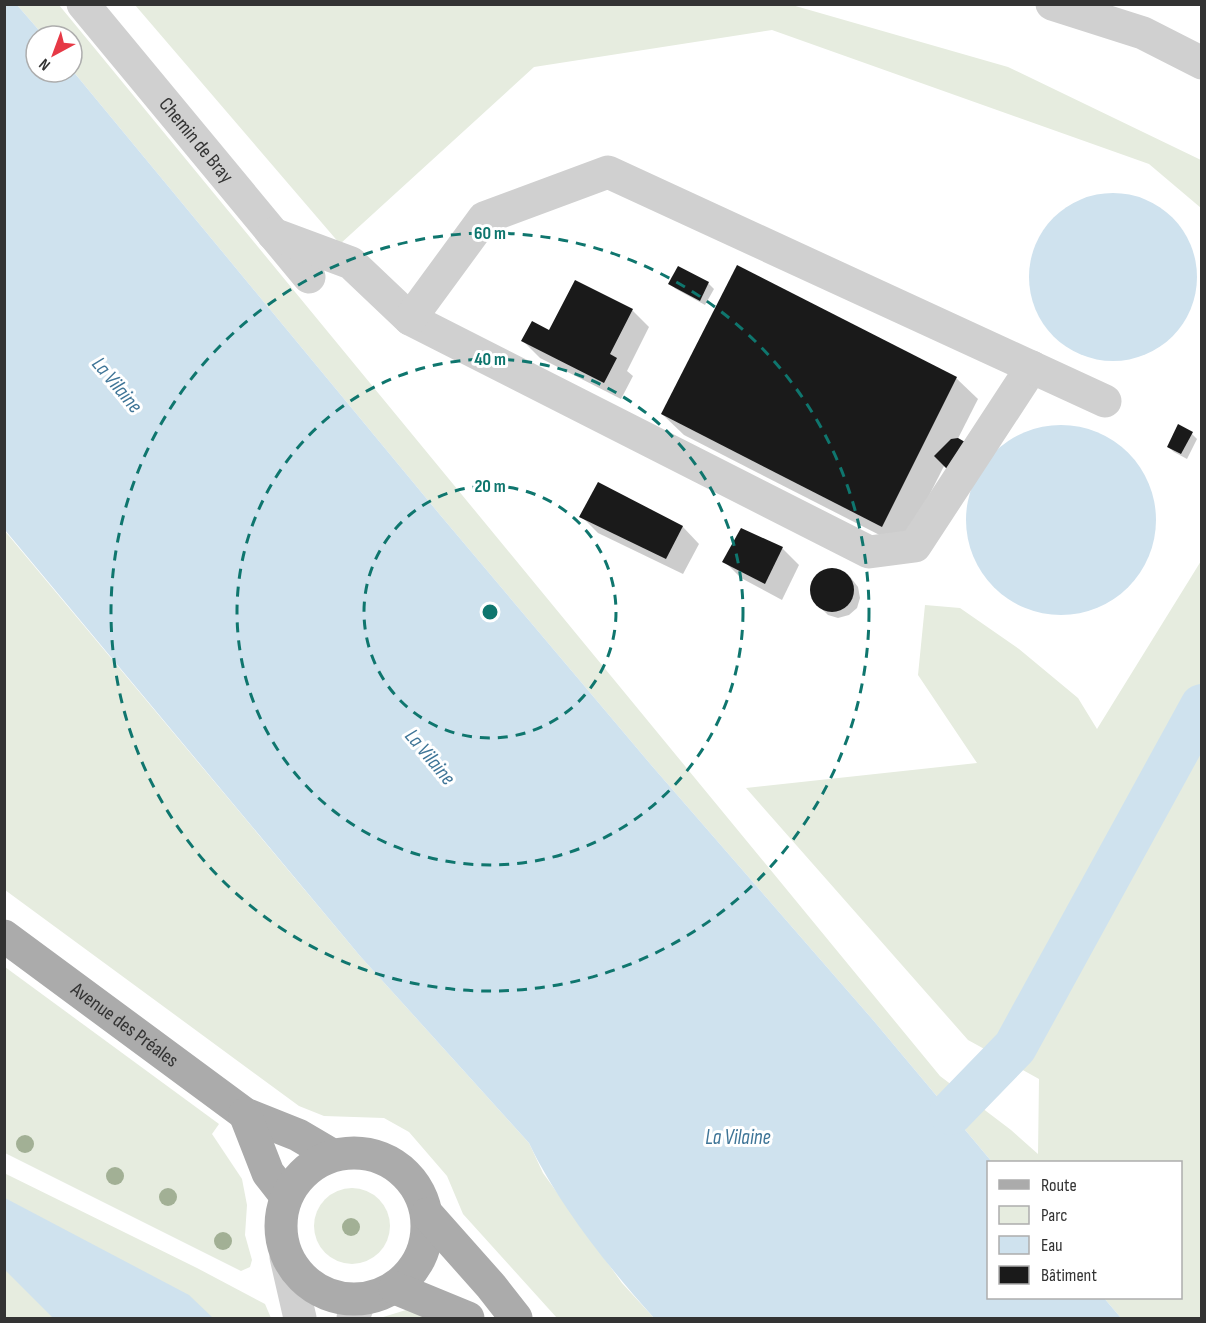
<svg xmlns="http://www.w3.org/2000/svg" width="1206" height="1323" viewBox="0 0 1206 1323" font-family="'Sofia Sans Condensed',sans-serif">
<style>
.green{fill:#e6ecdf}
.water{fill:#cfe2ee}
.shadow{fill:#0003}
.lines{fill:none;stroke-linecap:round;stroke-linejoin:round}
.canal{stroke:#cfe2ee;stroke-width:44}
.building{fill:#1a1a1a}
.minor{stroke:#d0d0d0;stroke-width:33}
.major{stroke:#ababab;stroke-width:33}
.tree{fill:#a2b095}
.ring{fill:none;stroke:#0f766e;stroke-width:3;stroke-dasharray:10 8}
.labels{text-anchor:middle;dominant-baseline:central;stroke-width:6;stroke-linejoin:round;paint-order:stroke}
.street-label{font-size:20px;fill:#333;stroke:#fff}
.water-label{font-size:21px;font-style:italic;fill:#3f7597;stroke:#fff}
.centre{fill:#0f766e;stroke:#fff;stroke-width:3}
.ring-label{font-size:18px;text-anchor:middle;font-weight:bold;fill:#0f766e;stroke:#fff;stroke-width:6;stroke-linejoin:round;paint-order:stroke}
</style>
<rect width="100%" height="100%" fill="#fff"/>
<g class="green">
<polygon points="17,5 59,5 940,1076 1011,1130 1038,1154 1039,1079 968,1040 746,788 977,763 918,675 925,605 960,608 1019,649 1078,698 1097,729 1201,561 1201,1318 1121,1318 1104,1298 1180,1298 1180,1162 992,1162 873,1020 652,766 441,516 72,70 72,36 44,36"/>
<polygon points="135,5 792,5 1008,67 1201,160 1201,208 1149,164 772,30 534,67 340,244"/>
<polygon points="4,530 360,956 529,1143 543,1173 622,1283 654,1318 557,1318 463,1214 447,1176 409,1132 384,1118 324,1116 299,1106 5,890"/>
<polygon points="5,967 219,1124 212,1134 242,1179 247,1205 245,1235 252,1260 250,1267 241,1271 5,1153"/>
<polygon points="4,1173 197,1268 265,1304 271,1318 5,1318"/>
<circle cx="352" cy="1226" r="38"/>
<polygon points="406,1310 437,1318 380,1318"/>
</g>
<g class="water">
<path d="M4,5h13l27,31h-8v36h36v-2l369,446 211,250 221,254 119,142h-4v136h116l17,20h-467c-45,-50 -96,-114 -125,-175l-169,-187 -355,-426z"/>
<circle cx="1113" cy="277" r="84"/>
<circle cx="1061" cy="520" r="95"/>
<polygon points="5,1198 189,1295 213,1318 53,1318 5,1270"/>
</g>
<g class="shadow">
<polygon points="708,283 714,289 705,305 676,289 670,284"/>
<polygon points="632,310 649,327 627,371 633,376 621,399 540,358 523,341"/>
<polygon points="956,378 978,399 903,547 684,435 662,414"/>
<polygon points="1192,434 1197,439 1187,459 1174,452 1168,447"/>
<polygon points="598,484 683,527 699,544 683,574 598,533 581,516"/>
<polygon points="782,548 799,565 782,600 741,578 724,561"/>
<polygon points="834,569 845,572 851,578 858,587 860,598 857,608 849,615 838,618 828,615 814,601 811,590 814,579 823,572"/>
</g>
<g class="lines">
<polyline class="canal" points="951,1113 1015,1047 1202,706"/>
</g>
<g class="building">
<polygon points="737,265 957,377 882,527 661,414"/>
<polygon points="678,266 709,282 700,301 668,284"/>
<polygon points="575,280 633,309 610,354 617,358 604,383 521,341 532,321 549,330"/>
<polygon points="1178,424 1193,432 1181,454 1167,447"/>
<polygon points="958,438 965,442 949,471 934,456 951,439"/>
<polygon points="598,482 683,526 666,559 579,517"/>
<polygon points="741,528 783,547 765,584 722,562"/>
<circle cx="832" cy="590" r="22"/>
</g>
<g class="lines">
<g class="minor">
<path id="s1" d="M83,4l226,273"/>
<polyline points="1052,4 1143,33 1202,63"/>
<polyline points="273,234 351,263 410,319 869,552 915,546 1032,367"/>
<polyline points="410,319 484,218 608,172 1105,401"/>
<polyline points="286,1257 300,1318"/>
<polyline points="353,1318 360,1300"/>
</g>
<g class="major">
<path id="s2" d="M4,936l241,178 53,21 34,20"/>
<polyline points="245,1114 268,1173 286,1196"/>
<circle cx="354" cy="1226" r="73"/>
<polyline points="427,1214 491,1286 516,1318"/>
<polyline points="395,1288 468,1318"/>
</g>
</g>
<g class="tree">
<circle cx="25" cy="1144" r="9"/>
<circle cx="115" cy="1176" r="9"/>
<circle cx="168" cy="1197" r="9"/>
<circle cx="351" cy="1227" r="9"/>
<circle cx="223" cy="1241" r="9"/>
</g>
<g class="ring">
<circle cx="490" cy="612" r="126"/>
<circle cx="490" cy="612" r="253"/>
<circle cx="490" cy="612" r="379"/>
</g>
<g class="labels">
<g class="street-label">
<text stroke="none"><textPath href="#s1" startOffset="177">Chemin de Bray</textPath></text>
<text stroke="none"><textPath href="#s2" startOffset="150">Avenue des Préales</textPath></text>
</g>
<g class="water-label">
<text transform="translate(117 385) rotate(50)">La Vilaine</text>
<text transform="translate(430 757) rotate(50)">La Vilaine</text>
<text x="738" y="1137">La Vilaine</text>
</g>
</g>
<circle cx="490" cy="612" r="9" class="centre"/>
<g class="ring-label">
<text x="490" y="239">60 m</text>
<text x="490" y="365">40 m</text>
<text x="490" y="492">20 m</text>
</g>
<rect width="1206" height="1323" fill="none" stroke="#333333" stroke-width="12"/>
<rect x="987" y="1161" width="195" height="138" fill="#ffffff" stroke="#adadad" stroke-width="1.5"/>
<rect x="999" y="1180" width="30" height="9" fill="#ababab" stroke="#adadad" stroke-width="1.5"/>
<text x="1041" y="1191" font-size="18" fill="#333333">Route</text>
<rect x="999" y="1206" width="30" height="18" fill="#e6ecdf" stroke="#adadad" stroke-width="1.5"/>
<text x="1041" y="1221" font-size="18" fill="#333333">Parc</text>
<rect x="999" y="1236" width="30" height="18" fill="#cfe2ee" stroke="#adadad" stroke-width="1.5"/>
<text x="1041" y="1251" font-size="18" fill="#333333">Eau</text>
<rect x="999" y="1266" width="30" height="18" fill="#1a1a1a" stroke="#adadad" stroke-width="1.5"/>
<text x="1041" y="1281" font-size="18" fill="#333333">Bâtiment</text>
<g transform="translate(54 54) rotate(221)"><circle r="28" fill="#ffffff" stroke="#adadad" stroke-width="1.5"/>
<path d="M0-4.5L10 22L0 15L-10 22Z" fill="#e63946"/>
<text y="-9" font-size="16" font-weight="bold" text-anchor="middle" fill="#333333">N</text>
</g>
</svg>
